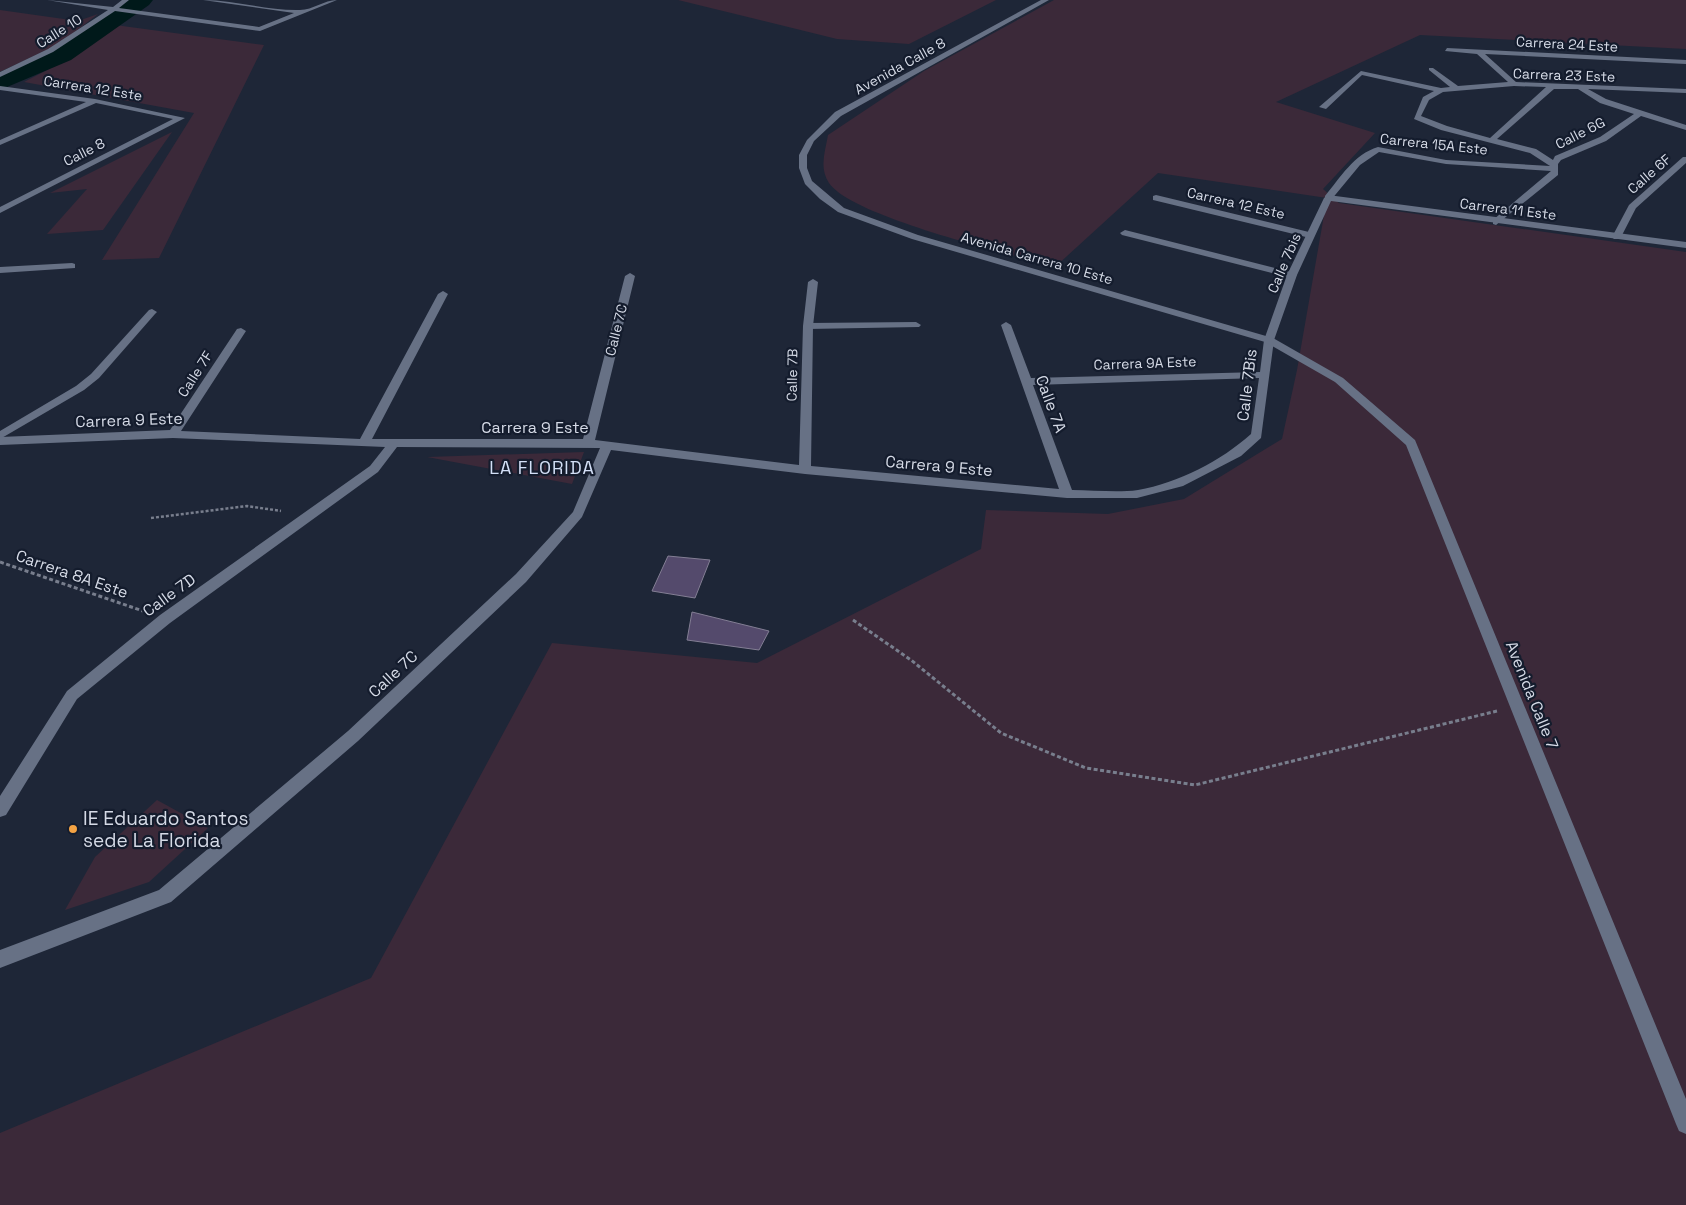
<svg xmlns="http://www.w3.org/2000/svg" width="1686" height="1205" viewBox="0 0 1686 1205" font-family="'Space Grotesk',sans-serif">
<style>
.green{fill:#3b2939}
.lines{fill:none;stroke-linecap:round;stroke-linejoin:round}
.river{fill:#00191a;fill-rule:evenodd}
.building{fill:#544a6c;stroke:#837e94}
.path-far1{stroke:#787e8d;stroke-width:2.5;stroke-dasharray:3 2;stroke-linecap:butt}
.path{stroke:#787e8d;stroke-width:3;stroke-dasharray:4 2.5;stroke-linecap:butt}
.service{fill:#677185;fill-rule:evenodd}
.minor{fill:#677185;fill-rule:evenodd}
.tertiary{fill:#677185;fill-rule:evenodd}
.secondary{fill:#677185;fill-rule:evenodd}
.poi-dot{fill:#f4a344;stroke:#141c2d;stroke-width:2}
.labels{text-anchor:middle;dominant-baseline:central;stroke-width:4.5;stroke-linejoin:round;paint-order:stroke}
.far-street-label{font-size:14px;fill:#d5dae6;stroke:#141c2d}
.street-label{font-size:16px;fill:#d5dae6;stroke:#141c2d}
.neighbourhood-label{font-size:18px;letter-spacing:1px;fill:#d3dff6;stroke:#141c2d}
.near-poi-label{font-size:19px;fill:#d5dae6;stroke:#141c2d;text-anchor:start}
</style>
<rect width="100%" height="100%" fill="#1e2637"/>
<g class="green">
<polygon points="134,0 151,0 113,24 71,55 0,88 0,78 54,53"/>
<polygon points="678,0 996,0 909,44 837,39"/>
<path d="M1054,0h632v49l-266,-14 -144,67 99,31 -52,56 16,14 347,49v953h-1686v-72l371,-155 181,-335 205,20 224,-114 5,-39 122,4 76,-15 98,-60 15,-69 30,-172 -169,-25 -103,94c-44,-13 -203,-50 -226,-84 -10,-15 -4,-31 -1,-48l96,-64z"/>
<polygon points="0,10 78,21 98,14 59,44 0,72"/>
<polygon points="115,25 264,45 159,258 102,260 194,113 24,82 74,56"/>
<polygon points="172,132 103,230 47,234 87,189 50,193"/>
<polygon points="584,452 572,484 427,457"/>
<polygon points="157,800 208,828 149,882 65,910 95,857"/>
</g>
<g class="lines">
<polygon class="river" points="125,0 153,0 149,5 71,60 0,90 0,72 53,48"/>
</g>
<g class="building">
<polygon points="668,556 710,560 695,598 652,591"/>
<polygon points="692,612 769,631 759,650 687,640"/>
</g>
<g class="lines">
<polyline class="path-far1" points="151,518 247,506 281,511"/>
<g class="path">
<polyline points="0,562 143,611"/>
<polyline points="853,620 911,660 1001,733 1086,768 1195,785 1497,711"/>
</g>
<g class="service">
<polygon points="152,309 157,312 155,314 99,378 84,390 0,439 0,431 76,386 91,374 149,310"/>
<polygon points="916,322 921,325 919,327 808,329 803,326 808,323"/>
</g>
<g class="minor">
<path d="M47,0l66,7 9,-7h7l-10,8 140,19 35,-14 -91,-13c32,0 66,11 97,10 13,0 24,-10 37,-10l-77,31 -145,-20 -62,41 -53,25v-5l48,-23 60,-39z"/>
<path d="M1447,48l239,12v4l-201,-10 31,28 170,7v4l-98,-4 18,10 80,26v5l-45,-14 -35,25 -45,19 -3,4v11l-62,50 -3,-1v-4l58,-49 -105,-7 -67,-12 -19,13 -29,35h-6v-4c15,-18 29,-42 53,-49l68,13 104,6 -20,-13 -89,-23 -27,-11 9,-22 11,-6 -72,-16 -36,34 -7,-2 42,-36 80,17 9,-1 -21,-17v-2h4l25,18 50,-4 -31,-28 -32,-3zM1514,86l32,1 -56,51 -43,-12 -26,-10 8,-16 14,-8zM1554,89h24l22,14 34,11 -34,23 -45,19 -2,4 -17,-11 -39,-10z"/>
<polygon points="0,86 95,99 185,118 0,213 0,207 173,119 96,103 0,145 0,140 86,102 0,90"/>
<polygon points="1683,157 1686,157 1686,163 1636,208 1620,239 1614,239 1612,237 1629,205"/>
<polygon points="1156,195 1313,233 1315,235 1310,238 1153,200 1153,196"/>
<polygon points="1125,230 1295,273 1297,275 1292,278 1122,235 1120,233"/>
<polygon points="72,263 75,264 75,268 0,273 0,267"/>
<path d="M630,273l5,3 -40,164 204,25 4,-139 5,-44 5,-3 5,3 -5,44 -2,140 248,23 -58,-164 5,-3 5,3 20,53 229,-6 4,-32 5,-3 4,1 1,2 -13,98 -20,18 -58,30 -46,12h-70l-262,-24 -194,-24 -29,67 -56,65 -168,159 -187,161 -171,66v-18l159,-60 189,-159 168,-157 57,-62 27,-64 -203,-1 -19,25 -208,151 -93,76 -71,116 -6,2v-21l67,-105 93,-76 210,-149 15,-19 -212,-9 -173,7v-8l170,-7 67,-101 4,-1 5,3 -65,100 179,8 78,-145 5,-3 5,3 -76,145h211l42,-163zM1259,378l-8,56c-30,27 -73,49 -113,56 -21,3 -45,0 -66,0l-39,-105z"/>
</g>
<polygon class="tertiary" points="1328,195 1686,242 1686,248 1331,201 1297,275 1274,340 1269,343 1265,342 1264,340 1287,275 1324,198"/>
<polygon class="secondary" points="1041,0 1049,0 841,116 814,141 807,155 807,168 812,181 844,208 918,235 1273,338 1343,378 1415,440 1686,1099 1686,1134 1679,1131 1676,1124 1406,445 1335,382 1265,342 912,239 838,212 820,199 805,184 799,168 799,155 807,140 835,112"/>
</g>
<circle class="poi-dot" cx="73" cy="829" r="5"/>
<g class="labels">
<g class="far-street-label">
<text transform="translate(59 31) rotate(-32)">Calle 10</text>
<text transform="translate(1567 44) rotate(3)">Carrera 24 Este</text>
<text transform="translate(900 66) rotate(-29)">Avenida Calle 8</text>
<text transform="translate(1564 75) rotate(2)">Carrera 23 Este</text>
<text transform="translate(93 88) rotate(9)">Carrera 12 Este</text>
<text transform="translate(1580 133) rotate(-27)">Calle 6G</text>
<text transform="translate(1434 144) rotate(6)">Carrera 15A Este</text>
<text transform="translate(84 152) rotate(-27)">Calle 8</text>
<text transform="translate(1649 174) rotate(-41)">Calle 6F</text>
<text transform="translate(1236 203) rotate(13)">Carrera 12 Este</text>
<text transform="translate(1508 209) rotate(7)">Carrera 11 Este</text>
<text transform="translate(1037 258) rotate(16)">Avenida Carrera 10 Este</text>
<text transform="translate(1284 263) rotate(-67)">Calle 7bis</text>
<text transform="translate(616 330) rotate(-76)">Calle 7C</text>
<text transform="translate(1145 363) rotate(-2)">Carrera 9A Este</text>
<text transform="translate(195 374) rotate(-57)">Calle 7F</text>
<text transform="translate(792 375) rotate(-89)">Calle 7B</text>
</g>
<g class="street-label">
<text transform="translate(1247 385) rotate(-83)">Calle 7Bis</text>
<text transform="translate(1051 404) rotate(70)">Calle 7A</text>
<text transform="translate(129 420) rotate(-2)">Carrera 9 Este</text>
<text x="535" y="427">Carrera 9 Este</text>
<text transform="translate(939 466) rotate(5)">Carrera 9 Este</text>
<text transform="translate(72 574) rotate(19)">Carrera 8A Este</text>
<text transform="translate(169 595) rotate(-36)">Calle 7D</text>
<text transform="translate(393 674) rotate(-43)">Calle 7C</text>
<text transform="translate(1532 695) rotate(68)">Avenida Calle 7</text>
</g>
<g class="neighbourhood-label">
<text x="542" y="467">LA FLORIDA</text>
</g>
<g class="near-poi-label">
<text x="83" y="818">IE Eduardo Santos<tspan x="83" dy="22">sede La Florida</tspan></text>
</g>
</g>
</svg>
